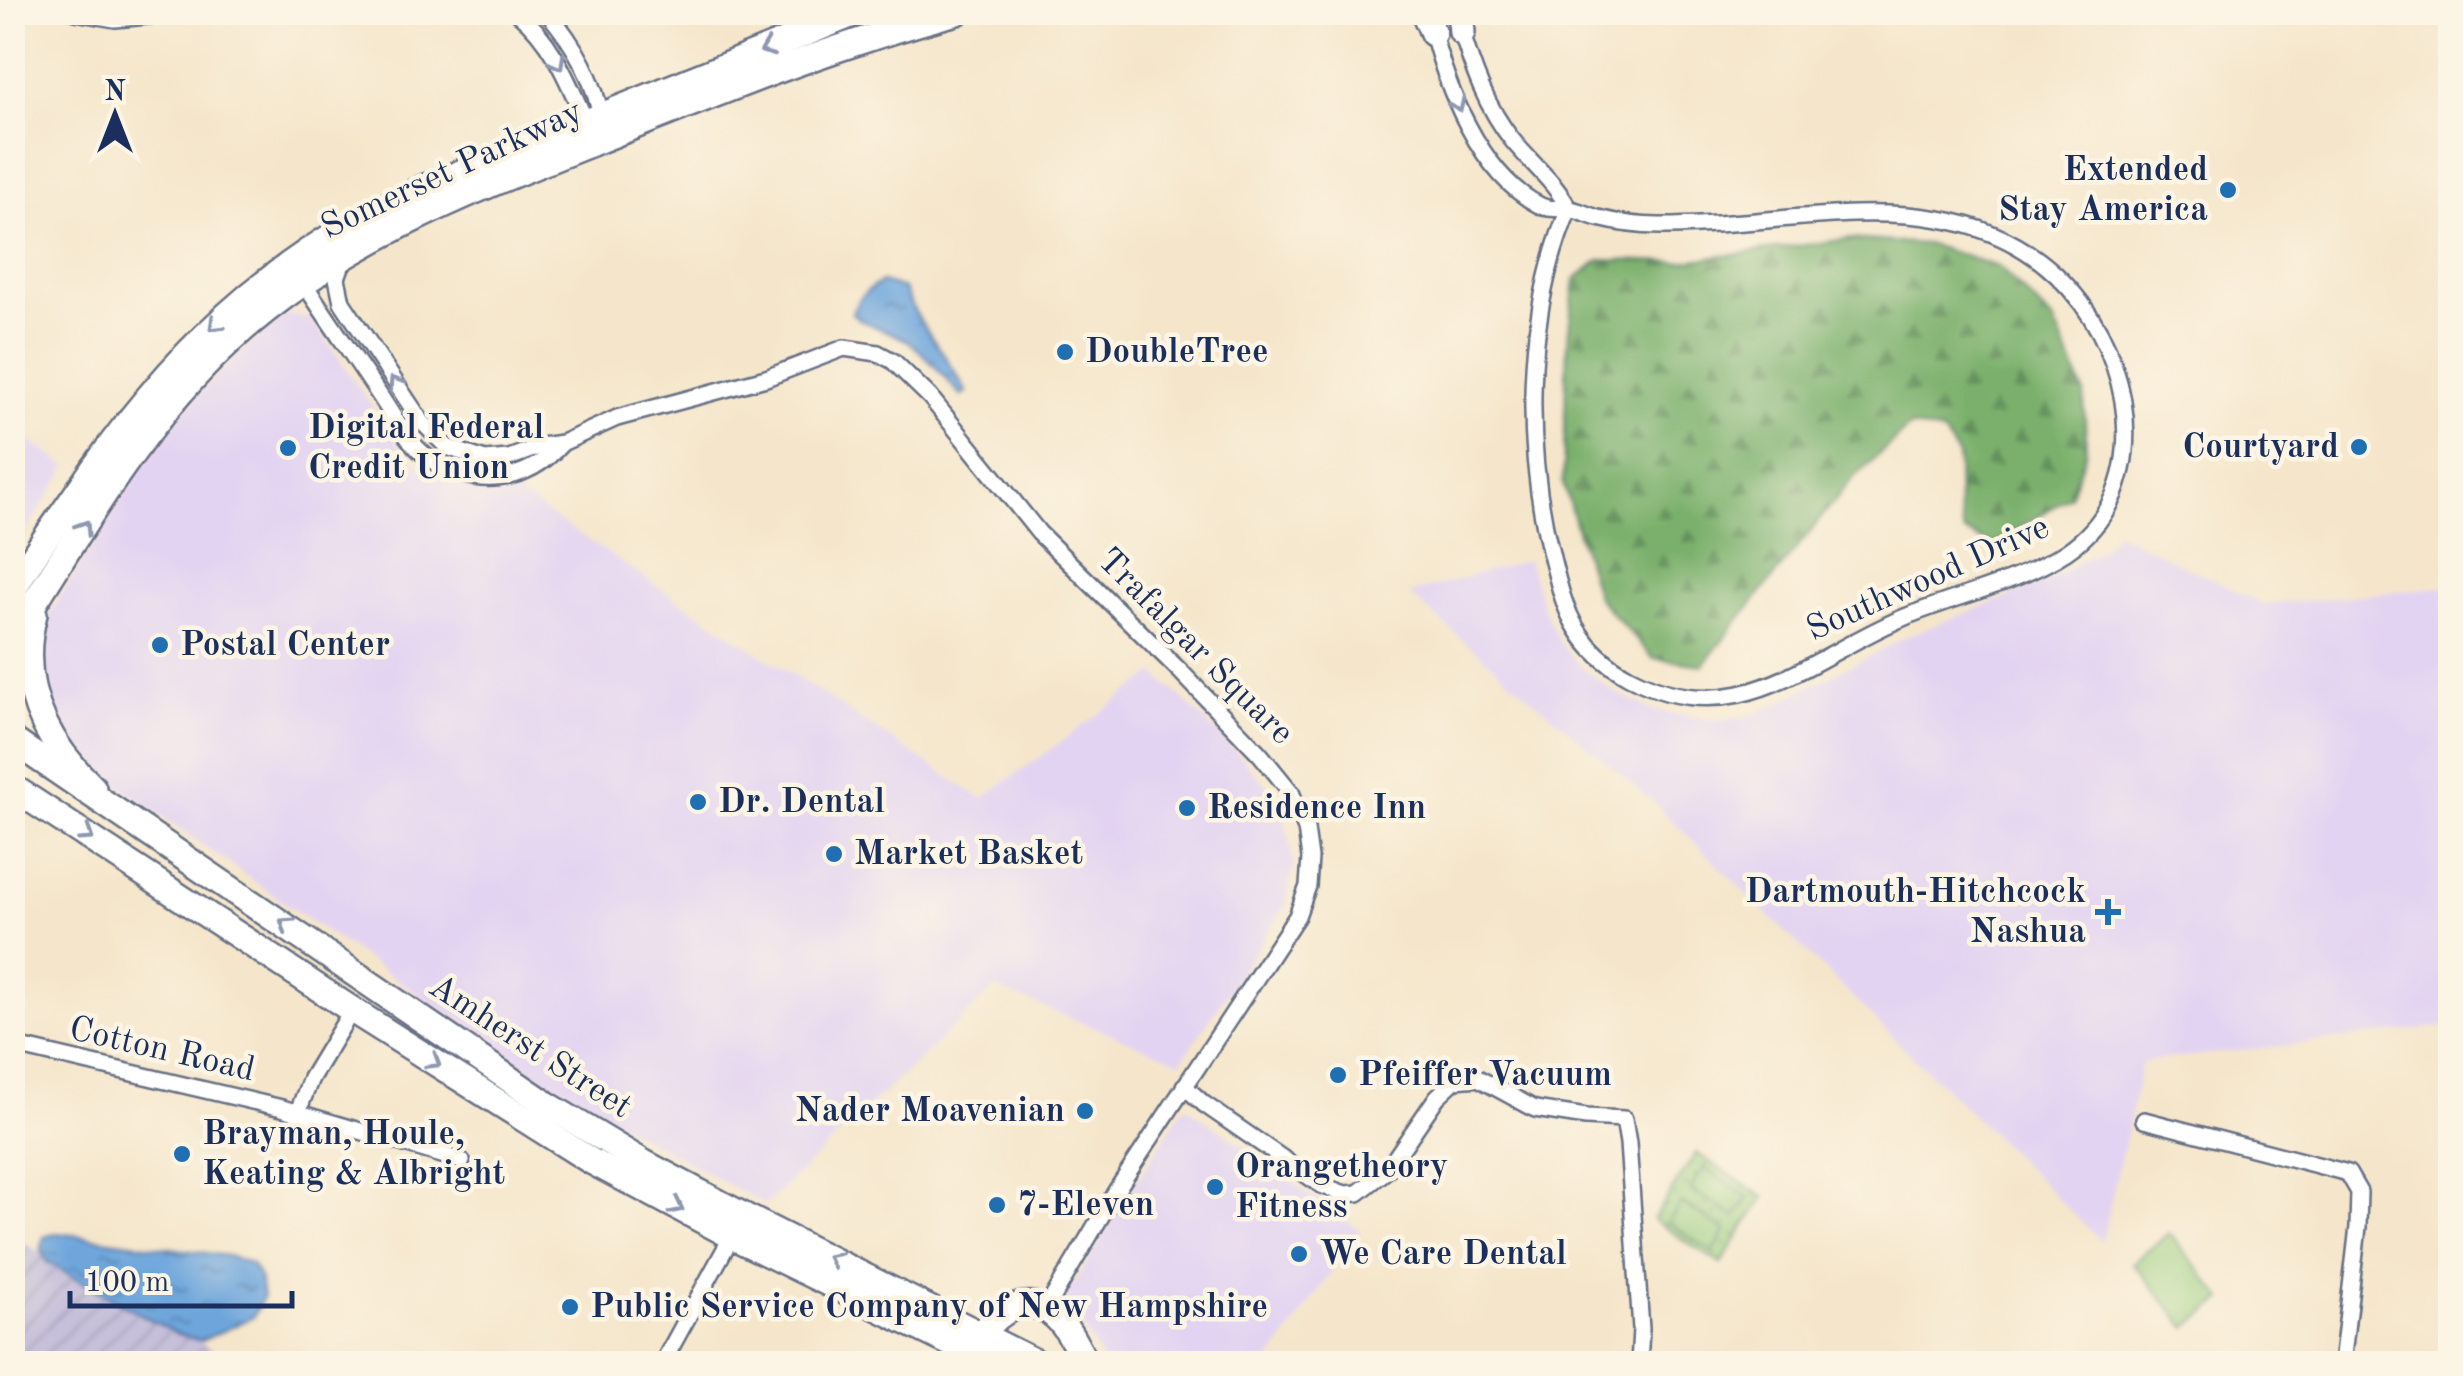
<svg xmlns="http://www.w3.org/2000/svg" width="2463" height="1376" viewBox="0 0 2463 1376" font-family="'Old Standard TT',serif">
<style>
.built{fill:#e3d3f2}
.industrial{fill:url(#industrial-furrows)}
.green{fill:url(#green-dots);stroke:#5a7e6e;stroke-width:2.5}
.forest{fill:url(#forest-firs);stroke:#4a7065;stroke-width:2.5}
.pitch{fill:#99cc7d;stroke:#5a7e6e;stroke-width:2.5}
.water{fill:url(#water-ripples);stroke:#446a9d;stroke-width:2.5}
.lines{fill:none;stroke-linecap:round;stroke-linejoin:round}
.minor-casing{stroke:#676f84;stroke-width:20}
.primary-casing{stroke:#676f84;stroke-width:30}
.trunk-casing{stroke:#676f84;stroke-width:30}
.minor{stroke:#fff;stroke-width:15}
.primary{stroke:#fff;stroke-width:25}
.trunk{stroke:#fff;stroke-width:25}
.oneway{stroke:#8d97ae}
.poi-dot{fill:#1f6fb2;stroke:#fcf5e5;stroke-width:4}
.labels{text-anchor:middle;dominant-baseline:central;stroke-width:9;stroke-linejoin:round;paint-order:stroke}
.street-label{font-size:35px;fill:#1b2f5e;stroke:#fcf5e5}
.poi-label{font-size:35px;font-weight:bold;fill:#1b2f5e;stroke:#fcf5e5;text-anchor:start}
</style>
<defs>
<pattern id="industrial-furrows" width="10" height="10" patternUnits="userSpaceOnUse" patternTransform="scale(2.5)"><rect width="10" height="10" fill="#c6c0da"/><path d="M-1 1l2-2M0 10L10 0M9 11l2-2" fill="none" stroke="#aaa5be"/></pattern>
<pattern id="green-dots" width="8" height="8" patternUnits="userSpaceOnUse" patternTransform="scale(2.5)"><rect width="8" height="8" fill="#99cc7d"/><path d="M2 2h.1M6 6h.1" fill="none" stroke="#7ca66a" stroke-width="1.8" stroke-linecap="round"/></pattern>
<pattern id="forest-firs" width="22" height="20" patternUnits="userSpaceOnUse" patternTransform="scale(2.5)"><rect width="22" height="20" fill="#7ab06c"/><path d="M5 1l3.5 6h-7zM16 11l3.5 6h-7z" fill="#63905c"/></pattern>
<pattern id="water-ripples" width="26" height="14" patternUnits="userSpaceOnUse" patternTransform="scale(2.5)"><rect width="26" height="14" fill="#6ea6dc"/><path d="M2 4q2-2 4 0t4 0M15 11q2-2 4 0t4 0" fill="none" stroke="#5a88b6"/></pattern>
</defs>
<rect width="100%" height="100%" fill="#fcf5e5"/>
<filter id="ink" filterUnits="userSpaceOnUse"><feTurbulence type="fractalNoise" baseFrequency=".01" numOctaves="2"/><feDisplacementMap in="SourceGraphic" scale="20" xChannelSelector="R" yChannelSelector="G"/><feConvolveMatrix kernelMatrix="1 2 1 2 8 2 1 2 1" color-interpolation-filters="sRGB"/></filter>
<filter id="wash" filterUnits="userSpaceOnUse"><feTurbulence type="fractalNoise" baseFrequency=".0048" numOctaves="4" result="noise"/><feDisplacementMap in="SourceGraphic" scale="40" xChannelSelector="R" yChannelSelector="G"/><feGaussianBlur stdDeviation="2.25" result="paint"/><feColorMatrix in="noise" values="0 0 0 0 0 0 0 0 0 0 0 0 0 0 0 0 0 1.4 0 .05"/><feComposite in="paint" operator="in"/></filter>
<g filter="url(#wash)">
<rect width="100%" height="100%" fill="#f5e6cb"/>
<g class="built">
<polygon points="295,315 306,317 314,323 395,439 418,466 457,484 508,488 982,799 1155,673 1229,744 1270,789 1283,808 1294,865 1286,905 1181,1062 995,988 765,1205 559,1090 303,916 81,759 65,741 39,666 40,642 50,612 145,463 185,409 233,358 280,317"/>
<polygon points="13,429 68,467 13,551"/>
<polygon points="2116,532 2264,605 2450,586 2450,1026 2142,1062 2102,1242 1650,799 1409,594 1528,560 1543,608 1561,645 1581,667 1614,692 1652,710 1714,720 1755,715 1910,635 2046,582 2103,548"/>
<polygon points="1185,1105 1360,1230 1269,1363 1104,1363 1065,1297"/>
</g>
<polygon class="industrial" points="13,1237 236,1363 13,1363"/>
<polygon class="green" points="1696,1153 1764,1197 1721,1264 1653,1220"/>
<polygon class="forest" points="1849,239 1927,244 1999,267 2054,322 2084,392 2086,451 2070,496 1993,545 1964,532 1959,511 1958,455 1942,433 1910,426 1853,478 1703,665 1653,658 1597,597 1563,482 1567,346 1575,279 1600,260 1679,262"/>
<g class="pitch">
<polygon points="1704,1168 1748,1197 1735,1217 1690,1189"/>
<polygon points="1681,1203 1726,1231 1713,1252 1668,1223"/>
<polygon points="2169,1233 2223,1299 2187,1328 2133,1263"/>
</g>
<g class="water">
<path d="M882,282l22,7c15,39 45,66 63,104l-5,3c-18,-17 -32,-39 -52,-53 -17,-13 -44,-16 -58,-30 7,-16 15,-24 30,-31z"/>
<polygon points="57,1233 228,1256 251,1264 259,1277 263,1297 253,1317 201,1341 175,1333 47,1262 41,1250 44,1237"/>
</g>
</g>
<g filter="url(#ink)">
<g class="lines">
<g class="minor-casing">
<g id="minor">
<polyline points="75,12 115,19 190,12"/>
<path d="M517,12c38,31 53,75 72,117"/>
<path d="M547,12c28,32 47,66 55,108"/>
<path d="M1431,25c15,61 48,149 108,180 11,6 19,2 30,4 10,1 20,7 29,9 20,5 41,8 61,8 144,2 320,-60 423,78 53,72 69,191 -16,248 -48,31 -108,43 -161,65 -97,40 -166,118 -276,60 -20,-11 -40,-28 -52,-48 -13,-21 -18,-44 -24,-67 -29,-111 -29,-247 16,-353"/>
<path d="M1460,26c12,42 26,81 53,115 19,23 42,41 56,68"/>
<polyline points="344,258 337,278 342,302 421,421 447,447 485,460 509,458 541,446 562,443 617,418 766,378 844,348 878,353 893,361 930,397 1039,533 1180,671 1260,754 1291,792 1306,829 1310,858 1308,886 1297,916 1116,1191 1046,1309"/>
<path d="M300,277c25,39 52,77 78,116 15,22 29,50 52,66 45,30 97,25 132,-16"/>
<polyline points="12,1045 282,1108 462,1161"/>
<polyline points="1184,1086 1204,1104 1321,1185 1345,1194 1358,1193 1387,1170 1437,1097 1455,1080 1478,1078 1535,1109 1586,1117 1624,1119 1628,1143 1641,1329 1639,1364"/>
<polyline points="297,1114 311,1078 352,1010"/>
<polyline points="2144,1120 2348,1173 2359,1192 2358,1227 2342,1364"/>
<polyline points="662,1364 732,1236"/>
</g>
</g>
<g class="primary-casing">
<g id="primary">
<polyline points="1424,12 1433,33"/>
<polyline points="1460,12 1462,32"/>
<path d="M12,592c18,-34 41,-64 63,-96 92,-138 197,-242 351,-309l432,-175"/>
<path d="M34,614c-18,69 10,127 59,174"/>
<path d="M12,638c66,-103 128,-214 219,-298 110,-102 253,-154 391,-209 110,-44 219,-88 335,-119"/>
</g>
</g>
<g class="trunk-casing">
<g id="trunk">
<polyline points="12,740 546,1104 644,1163 742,1215 1039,1364"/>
<polyline points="12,787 352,1010 591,1161 732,1236 993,1364"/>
<path d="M983,1334c16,-25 47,-42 73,-17 13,12 21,31 30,47"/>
</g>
</g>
<use href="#minor" class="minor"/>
<use href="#primary" class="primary"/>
<use href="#trunk" class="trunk"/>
</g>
<defs><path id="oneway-chevron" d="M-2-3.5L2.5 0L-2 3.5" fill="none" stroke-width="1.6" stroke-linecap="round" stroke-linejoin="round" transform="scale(2.5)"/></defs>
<g class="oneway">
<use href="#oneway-chevron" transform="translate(767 49) rotate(158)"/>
<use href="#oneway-chevron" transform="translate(558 63) rotate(61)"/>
<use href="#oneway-chevron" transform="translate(1458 105) rotate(65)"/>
<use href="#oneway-chevron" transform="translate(215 325) rotate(136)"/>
<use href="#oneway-chevron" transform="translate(395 383) rotate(-124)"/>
<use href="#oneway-chevron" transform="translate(84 527) rotate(-57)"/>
<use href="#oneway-chevron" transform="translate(87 835) rotate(33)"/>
<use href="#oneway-chevron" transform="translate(286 924) rotate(-146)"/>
<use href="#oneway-chevron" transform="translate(434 1062) rotate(32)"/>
<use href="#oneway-chevron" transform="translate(677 1207) rotate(27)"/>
<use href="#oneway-chevron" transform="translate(834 1259) rotate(-155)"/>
</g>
</g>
<g class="poi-dot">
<circle cx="2228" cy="190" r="10"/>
<circle cx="1065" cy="352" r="10"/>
<circle cx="2359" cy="447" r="10"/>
<circle cx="288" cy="448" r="10"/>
<circle cx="160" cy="645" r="10"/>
<circle cx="698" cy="802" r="10"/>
<circle cx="1187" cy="808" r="10"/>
<circle cx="834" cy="854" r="10"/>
<path d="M2103 897h10v10h10v10h-10v10h-10v-10h-10v-10h10z"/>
<circle cx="1338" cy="1075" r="10"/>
<circle cx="1085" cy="1111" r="10"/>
<circle cx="182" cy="1154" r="10"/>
<circle cx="1215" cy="1187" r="10"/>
<circle cx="997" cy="1205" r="10"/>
<circle cx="1299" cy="1254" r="10"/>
<circle cx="570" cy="1307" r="10"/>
</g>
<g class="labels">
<g class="street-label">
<text transform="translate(452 170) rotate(-25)">Somerset Parkway</text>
<text transform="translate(1928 579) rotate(-24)">Southwood Drive</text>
<text transform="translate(1195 647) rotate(45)">Trafalgar Square</text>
<text transform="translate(530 1047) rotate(33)">Amherst Street</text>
<text transform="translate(162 1050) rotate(13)">Cotton Road</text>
</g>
<g class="poi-label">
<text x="2208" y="170" text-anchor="end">Extended<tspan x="2208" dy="40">Stay America</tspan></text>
<text x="1085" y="352">DoubleTree</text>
<text x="308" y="428">Digital Federal<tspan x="308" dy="40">Credit Union</tspan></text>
<text x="2339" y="447" text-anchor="end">Courtyard</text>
<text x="180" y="645">Postal Center</text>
<text x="718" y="802">Dr. Dental</text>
<text x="1207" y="808">Residence Inn</text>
<text x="854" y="854">Market Basket</text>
<text x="2086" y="892" text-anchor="end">Dartmouth-Hitchcock<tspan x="2086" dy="40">Nashua</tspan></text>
<text x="1358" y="1075">Pfeiffer Vacuum</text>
<text x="1065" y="1111" text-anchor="end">Nader Moavenian</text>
<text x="202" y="1134">Brayman, Houle,<tspan x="202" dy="40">Keating &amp; Albright</tspan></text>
<text x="1235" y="1167">Orangetheory<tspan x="1235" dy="40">Fitness</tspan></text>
<text x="1017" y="1205">7-Eleven</text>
<text x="1319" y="1254">We Care Dental</text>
<text x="590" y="1307">Public Service Company of New Hampshire</text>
</g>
</g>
<rect width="2463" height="1376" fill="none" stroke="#fcf5e5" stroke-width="50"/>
<g transform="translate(115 115)" stroke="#fcf5e5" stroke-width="8" paint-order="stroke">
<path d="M0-8L18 38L0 25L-18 38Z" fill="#1b2f5e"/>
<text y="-15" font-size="28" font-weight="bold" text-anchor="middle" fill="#1b2f5e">N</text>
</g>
<path d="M70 1291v15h222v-15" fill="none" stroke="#1b2f5e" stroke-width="5"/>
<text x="85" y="1291" font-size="30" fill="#1b2f5e" stroke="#fcf5e5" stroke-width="8" paint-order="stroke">100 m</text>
</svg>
